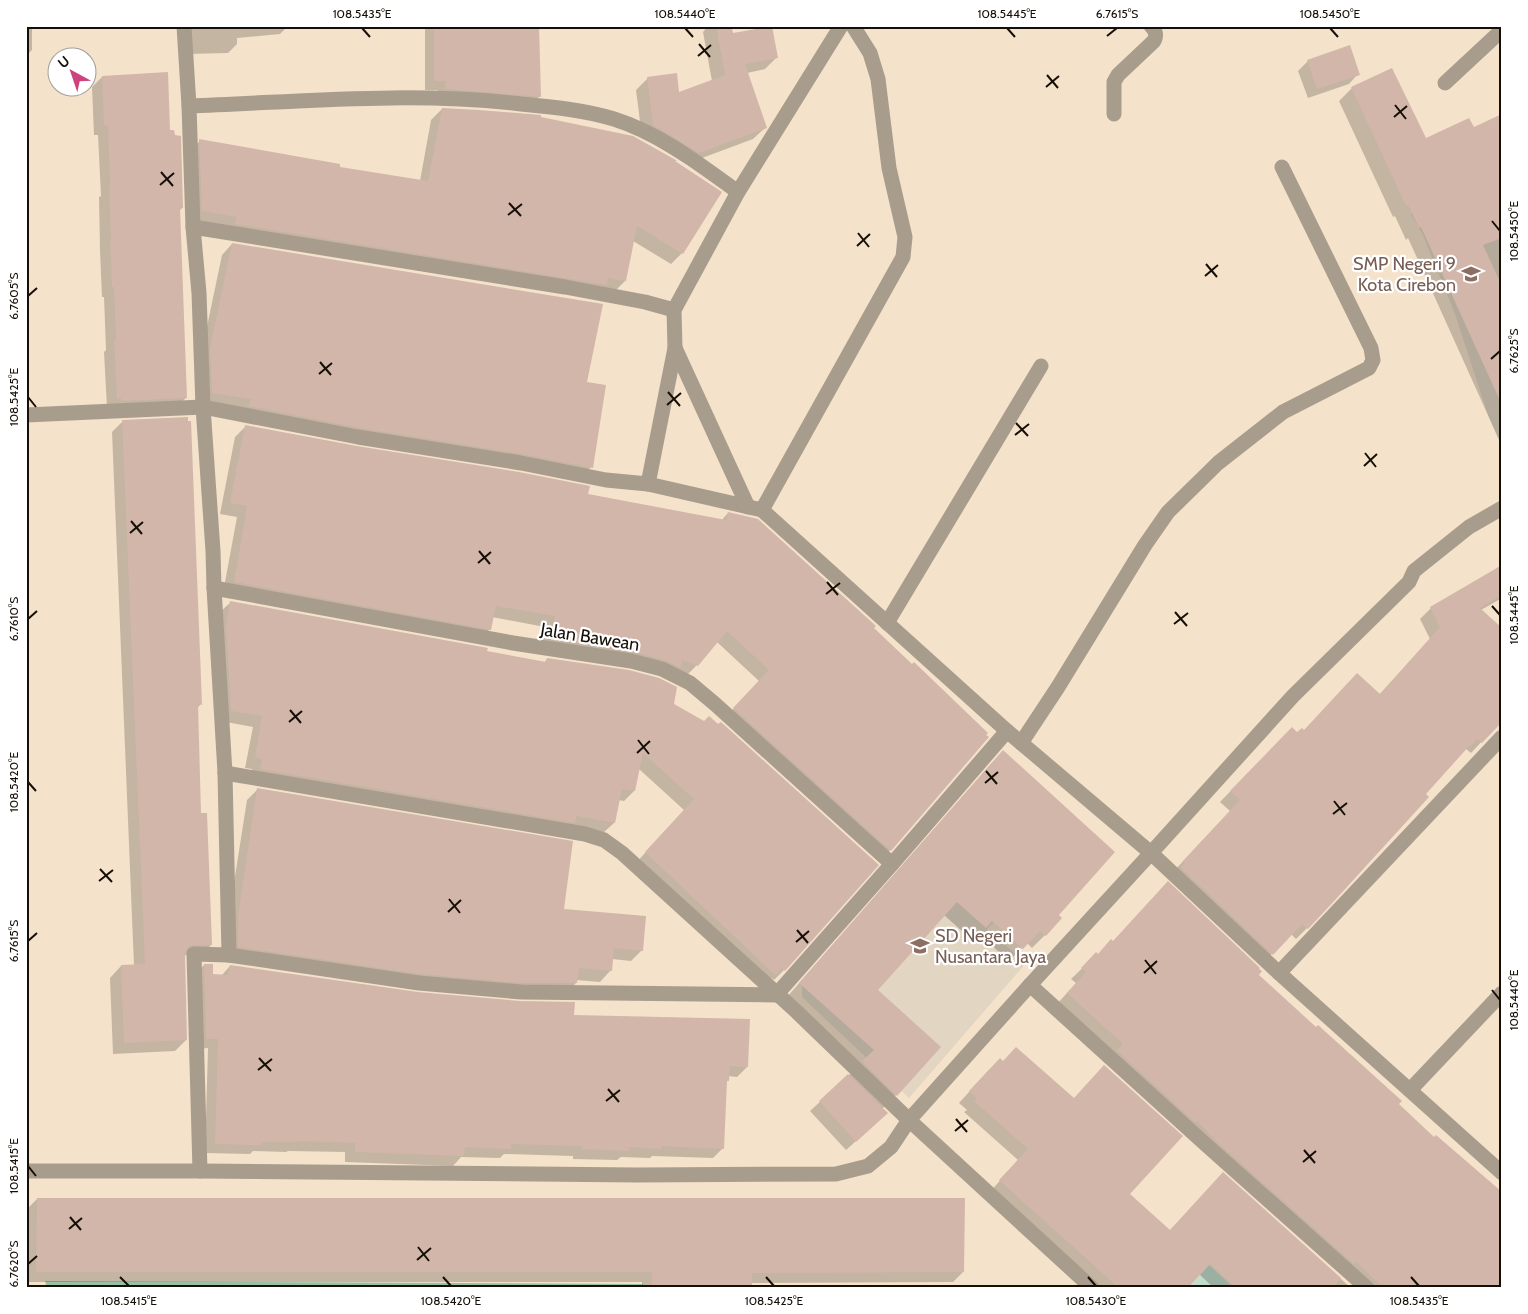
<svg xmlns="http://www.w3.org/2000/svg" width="1528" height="1314" viewBox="0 0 1528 1314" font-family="Cabin,sans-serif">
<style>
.education{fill:#e2d5c2}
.green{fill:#c2ddcb}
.forest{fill:#97c1a5}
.shadow{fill:#0003}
.building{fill:#d2b6aa}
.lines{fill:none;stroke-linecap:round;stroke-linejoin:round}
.minor{stroke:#a89d8d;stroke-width:15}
.ticks{fill:none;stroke:#150f07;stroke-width:2}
.labels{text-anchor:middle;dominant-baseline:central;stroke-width:4.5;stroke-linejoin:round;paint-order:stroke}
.education-label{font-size:18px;fill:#785e54;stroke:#fff;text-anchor:end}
.street-label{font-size:18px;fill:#150f07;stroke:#fff}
.neatline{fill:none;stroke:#150f07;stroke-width:2}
.ticks-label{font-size:12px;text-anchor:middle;fill:#150f07}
</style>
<rect width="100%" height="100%" fill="#f5e2cb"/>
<g class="education">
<polygon points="1502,177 1502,448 1489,418 1455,314 1423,235 1411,214"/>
<polygon points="946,822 1023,889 987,929 1026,963 909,1098 802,997 802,980"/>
</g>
<polygon class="green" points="1209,1265 1234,1288 1189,1288"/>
<polygon class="forest" points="45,1281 643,1284 643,1288 47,1288"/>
<g class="shadow">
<polygon points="26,26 32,26 32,50 26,56"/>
<polygon points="187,26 288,26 280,34 237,38 237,44 228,53 187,54"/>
<polygon points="425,26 538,26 540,96 530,105 436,98 438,90 425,90"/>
<polygon points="708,26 730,26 733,34 777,57 765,69 747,73 766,127 753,139 686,164 642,137 636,90 648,78 678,94 712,81 703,32"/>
<polygon points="1308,61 1358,74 1349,84 1308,98 1298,71"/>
<polygon points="102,77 169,131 182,208 179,211 186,398 175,408 107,408 104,352 106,350 104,297 102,297 100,251 99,197 101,196 98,135 94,135 92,87"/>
<polygon points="1352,88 1426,140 1473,129 1502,115 1501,444 1408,238 1406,240 1395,216 1393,217 1339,101"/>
<polygon points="442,109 674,162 720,192 682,253 671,264 633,241 625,281 614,292 191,222 189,151 200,141 338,168 420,181 431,120"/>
<polygon points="232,244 586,383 591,467 581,478 202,403 200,360 222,255"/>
<polygon points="123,421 197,601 200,705 197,708 200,815 211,945 200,956 183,955 186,1040 175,1051 113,1054 110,978 121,966 134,966 112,432"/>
<polygon points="246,426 721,521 728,513 873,628 890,850 880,860 724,719 759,681 717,642 697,665 686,676 540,650 545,627 492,617 490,629 479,640 223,593 237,517 220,514 235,437"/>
<polygon points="1502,566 1502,598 1481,610 1502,720 1471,753 1466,749 1424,794 1427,797 1307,928 1296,939 1291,934 1262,964 1173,872 1230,811 1220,802 1292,728 1297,734 1379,695 1430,639 1420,619 1431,608"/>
<polygon points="231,602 544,663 547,659 673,704 784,970 774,980 771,978 764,984 635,864 684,810 639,769 634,791 624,801 618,800 614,823 603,833 250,780 252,769 245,768 253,727 221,721 220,612"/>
<polygon points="1003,752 1057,915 1045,935 1032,948 1027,943 1009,961 979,934 972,940 944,915 876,990 896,1095 882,1109 877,1122 846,1150 810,1111 861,1064 787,997 990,765"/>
<polygon points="258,789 563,910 642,950 631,961 612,959 610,971 600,982 576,980 576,983 565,994 228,957 227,927 247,800"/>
<polygon points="1097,954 1257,975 1434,1138 1502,1288 1358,1288 1057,1004 1076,983 1071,979"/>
<polygon points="204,965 212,975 221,976 230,966 573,1016 747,1067 737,1077 728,1076 728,1080 726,1083 723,1148 713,1158 652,1156 650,1158 621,1157 617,1160 573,1159 573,1156 504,1154 500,1158 461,1157 453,1166 345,1162 345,1152 288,1151 286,1152 253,1151 250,1154 205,1153 208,1048 196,1049 194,975"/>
<polygon points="989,1070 1170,1231 1223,1174 1351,1288 1214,1288 1199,1274 1186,1288 1096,1288 990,1192 1018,1160 964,1112 967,1110 959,1103"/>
<polygon points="37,1199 963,1272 953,1282 751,1283 751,1288 642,1288 642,1282 26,1282 27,1209"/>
</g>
<g class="building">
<polygon points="434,26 539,26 541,97 445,89 446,81 434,81"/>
<polygon points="716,26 731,26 733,33 772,26 778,58 745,64 767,128 699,153 653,125 647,77 677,73 679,92 725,75"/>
<polygon points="1350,45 1360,75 1317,89 1307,60"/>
<polygon points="1392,68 1426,138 1469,118 1474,127 1502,114 1502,238 1483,245 1502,286 1502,405 1421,227 1419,228 1408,205 1406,206 1351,87"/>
<polygon points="168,72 170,130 174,130 175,135 181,136 183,208 180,208 187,398 121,401 121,398 117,399 114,340 116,340 114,287 112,287 110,240 111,240 109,186 110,186 108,125 104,125 102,76"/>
<polygon points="442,108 479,110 541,115 541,117 633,136 674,159 677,161 675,161 722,192 683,254 637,226 626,281 608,278 607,285 235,224 237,217 202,211 199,139 340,164 340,167 428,181"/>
<polygon points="232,243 603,304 587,382 606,385 593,468 522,454 360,428 249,406 251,399 212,393 210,348"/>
<polygon points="188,417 188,421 191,421 198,601 202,705 198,704 201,813 207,813 212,945 194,945 189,946 186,950 185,954 187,1040 124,1043 121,965 145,964 122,420"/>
<polygon points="245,425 357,446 519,472 590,486 588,494 726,520 728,512 758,519 876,626 874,628 912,664 914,662 988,733 986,735 989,737 891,851 733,708 769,670 727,631 698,666 682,660 681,668 665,660 633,652 550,639 555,616 496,606 491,630 234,582 247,506 230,503"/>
<polygon points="1502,565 1502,595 1480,608 1502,628 1502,722 1482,743 1477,739 1471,746 1470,745 1426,794 1429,797 1336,899 1308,929 1302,924 1273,955 1180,867 1185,863 1183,861 1240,800 1230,791 1292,727 1297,732 1302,728 1304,730 1357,673 1380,694 1440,627 1430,607"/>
<polygon points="230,601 488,648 487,651 546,662 547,658 629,670 659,678 677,687 674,704 704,721 709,716 718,724 721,722 879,865 785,971 782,968 775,975 645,852 694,799 643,753 635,791 622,789 615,823 576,816 575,823 260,769 262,759 255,757 262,716 231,711 226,625"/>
<polygon points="1003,750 1115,852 1059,915 1062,918 1046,936 1040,931 1023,949 992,921 986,928 957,902 878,990 941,1047 897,1096 862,1061 874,1050 799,983"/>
<polygon points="257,788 573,841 564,909 646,916 643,951 614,948 612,971 579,968 577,983 521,983 420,974 238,947 238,916"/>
<polygon points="1168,881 1260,968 1259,969 1262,971 1259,975 1316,1027 1318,1025 1402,1101 1399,1104 1434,1137 1436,1135 1502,1192 1502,1288 1384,1288 1356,1262 1354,1264 1217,1142 1197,1121 1195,1122 1117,1051 1123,1044 1067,993 1086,972 1081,968 1096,952 1098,954 1111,939 1113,941"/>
<polygon points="204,964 213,964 213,974 228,975 230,965 418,992 520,1001 575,1002 574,1015 750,1019 748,1067 730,1066 729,1081 727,1081 724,1149 661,1146 661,1149 629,1147 629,1151 582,1149 582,1146 511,1144 511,1149 465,1147 464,1156 355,1152 355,1143 298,1141 298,1142 261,1142 261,1145 215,1144 218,1039 206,1039"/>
<polygon points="1016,1047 1074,1098 1104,1065 1183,1136 1130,1194 1170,1230 1223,1172 1341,1278 1332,1288 1236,1288 1210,1264 1188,1288 1119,1288 999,1180 1028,1149 974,1101 977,1098 969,1091 1000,1058 1003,1061"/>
<polygon points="848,1074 888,1113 856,1142 819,1101"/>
<polygon points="37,1198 965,1198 964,1272 752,1273 752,1288 652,1288 652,1272 36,1272"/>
</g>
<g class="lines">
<g class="minor">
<polyline points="184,26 189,106 193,227 199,293 203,407 213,551 214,588 225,773 229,955 419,983 521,992 776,995 892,864 1007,731"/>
<polyline points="1445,83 1502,30"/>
<path d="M189,106c110,-4 222,-15 332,-2 32,3 63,6 93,15 47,15 85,45 124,73"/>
<path d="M1114,114v-32l4,-7 36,-34c3,-6 2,-10 -3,-15"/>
<polyline points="193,227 565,287 645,302 674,310"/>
<polyline points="675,348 748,507"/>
<polyline points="26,415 203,407 358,437 521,463 606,480 648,484 675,348 674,310 738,192 841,26"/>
<polyline points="648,484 762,510 1007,731 1151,853 1293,696 1409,582 1414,571 1469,527 1502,508"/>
<polyline points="762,510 903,257 905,237 889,168 878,79 870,53 853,26"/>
<polyline points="214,588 513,643 631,661 662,669 690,683 715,704 892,864"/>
<polyline points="887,623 1041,366"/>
<polyline points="1021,743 1058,687 1145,545 1168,512 1218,463 1283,412 1369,368 1373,360 1371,348 1282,167"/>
<polyline points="225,773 585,834 604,840 622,853 797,1012 909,1120 1092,1288"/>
<polyline points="1279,973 1502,737"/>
<polyline points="1410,1090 1502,993"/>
<polyline points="26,1171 200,1171 638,1175 836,1174 868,1166 891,1147 909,1120 1030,985"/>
<polyline points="200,1171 194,954 229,955"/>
<polyline points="1367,1288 1203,1142 1030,985 1151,853 1279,973 1502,1173"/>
</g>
</g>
<path class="ticks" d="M362,28l8,9M685,28l8,9M1007,28l8,9M1330,28l8,9M1107,36l10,-8M699,44l11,13M698,56l13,-11M1047,75l11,13M1046,87l13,-11M1395,105l11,14M1394,117l13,-11M161,172l12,14M160,185l14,-12M509,203l12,13M508,215l14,-11M1492,221l8,10M858,233l11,14M857,246l13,-12M1206,264l11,13M1205,276l13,-11M28,296l9,-8M1491,359l9,-8M320,362l11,13M319,374l13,-11M668,392l12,14M28,397l8,10M667,405l14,-12M1016,423l12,13M1015,435l14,-11M1365,453l11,14M1364,466l13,-12M131,521l11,13M130,533l13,-11M479,551l11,13M478,563l13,-11M827,582l11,13M826,594l14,-11M1492,606l8,9M1175,612l12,14M28,619l9,-8M1174,624l14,-11M290,710l11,13M289,722l13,-11M638,740l11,14M637,753l13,-12M986,771l11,13M28,782l8,9M985,783l13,-11M1334,801l11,14M1333,814l14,-11M100,869l12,13M99,881l14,-11M449,899l11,14M448,912l13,-12M797,930l11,13M28,941l9,-8M796,942l13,-11M1145,960l11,14M1144,973l13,-12M1492,990l8,10M259,1058l12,13M258,1070l14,-11M608,1089l11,13M606,1101l14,-11M956,1119l11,13M955,1131l13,-11M1304,1150l11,13M1303,1162l13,-11M28,1166l8,10M70,1217l11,13M69,1229l13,-11M418,1247l11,14M417,1260l14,-12M28,1264l9,-8M120,1277l9,9M443,1277l8,9M766,1277l8,9M1088,1277l8,9M1411,1277l8,9"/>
<defs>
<g id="school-bare" transform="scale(1.5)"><path d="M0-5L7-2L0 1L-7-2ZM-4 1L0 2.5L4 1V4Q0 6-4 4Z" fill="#8d6e63" stroke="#fff" stroke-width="2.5" paint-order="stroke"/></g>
</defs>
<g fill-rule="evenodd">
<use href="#school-bare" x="1471" y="274"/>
<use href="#school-bare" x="920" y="946"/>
</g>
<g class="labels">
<g class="education-label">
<text x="1456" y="264">SMP Negeri 9<tspan x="1456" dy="21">Kota Cirebon</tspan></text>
<text x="935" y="936" text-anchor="start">SD Negeri<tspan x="935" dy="21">Nusantara Jaya</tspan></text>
</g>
<g class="street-label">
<text transform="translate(590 637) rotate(9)">Jalan Bawean</text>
</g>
</g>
<rect width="1528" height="1314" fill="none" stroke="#ffffff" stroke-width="55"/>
<g transform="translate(72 72) rotate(320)"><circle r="24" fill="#ffffff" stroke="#a19f9c"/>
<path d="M0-4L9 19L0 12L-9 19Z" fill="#cc437d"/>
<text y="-8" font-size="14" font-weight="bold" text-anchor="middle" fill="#150f07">U</text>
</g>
<rect x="28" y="28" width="1472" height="1258" class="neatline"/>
<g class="ticks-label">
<text x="362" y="18">108.5435°E</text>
<text x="685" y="18">108.5440°E</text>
<text x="1007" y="18">108.5445°E</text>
<text x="1117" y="18">6.7615°S</text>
<text x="1330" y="18">108.5450°E</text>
<text transform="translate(1514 231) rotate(-90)" y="4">108.5450°E</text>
<text transform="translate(14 296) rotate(-90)" y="4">6.7605°S</text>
<text transform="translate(1514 351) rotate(-90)" y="4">6.7625°S</text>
<text transform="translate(14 397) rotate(-90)" y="4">108.5425°E</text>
<text transform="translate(1514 615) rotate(-90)" y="4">108.5445°E</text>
<text transform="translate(14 619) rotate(-90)" y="4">6.7610°S</text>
<text transform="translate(14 782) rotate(-90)" y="4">108.5420°E</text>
<text transform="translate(14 941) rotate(-90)" y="4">6.7615°S</text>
<text transform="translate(1514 1000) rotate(-90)" y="4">108.5440°E</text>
<text transform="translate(14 1166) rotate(-90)" y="4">108.5415°E</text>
<text transform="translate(14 1264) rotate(-90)" y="4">6.7620°S</text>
<text x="129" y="1305">108.5415°E</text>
<text x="451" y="1305">108.5420°E</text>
<text x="774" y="1305">108.5425°E</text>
<text x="1096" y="1305">108.5430°E</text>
<text x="1419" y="1305">108.5435°E</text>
</g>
</svg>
